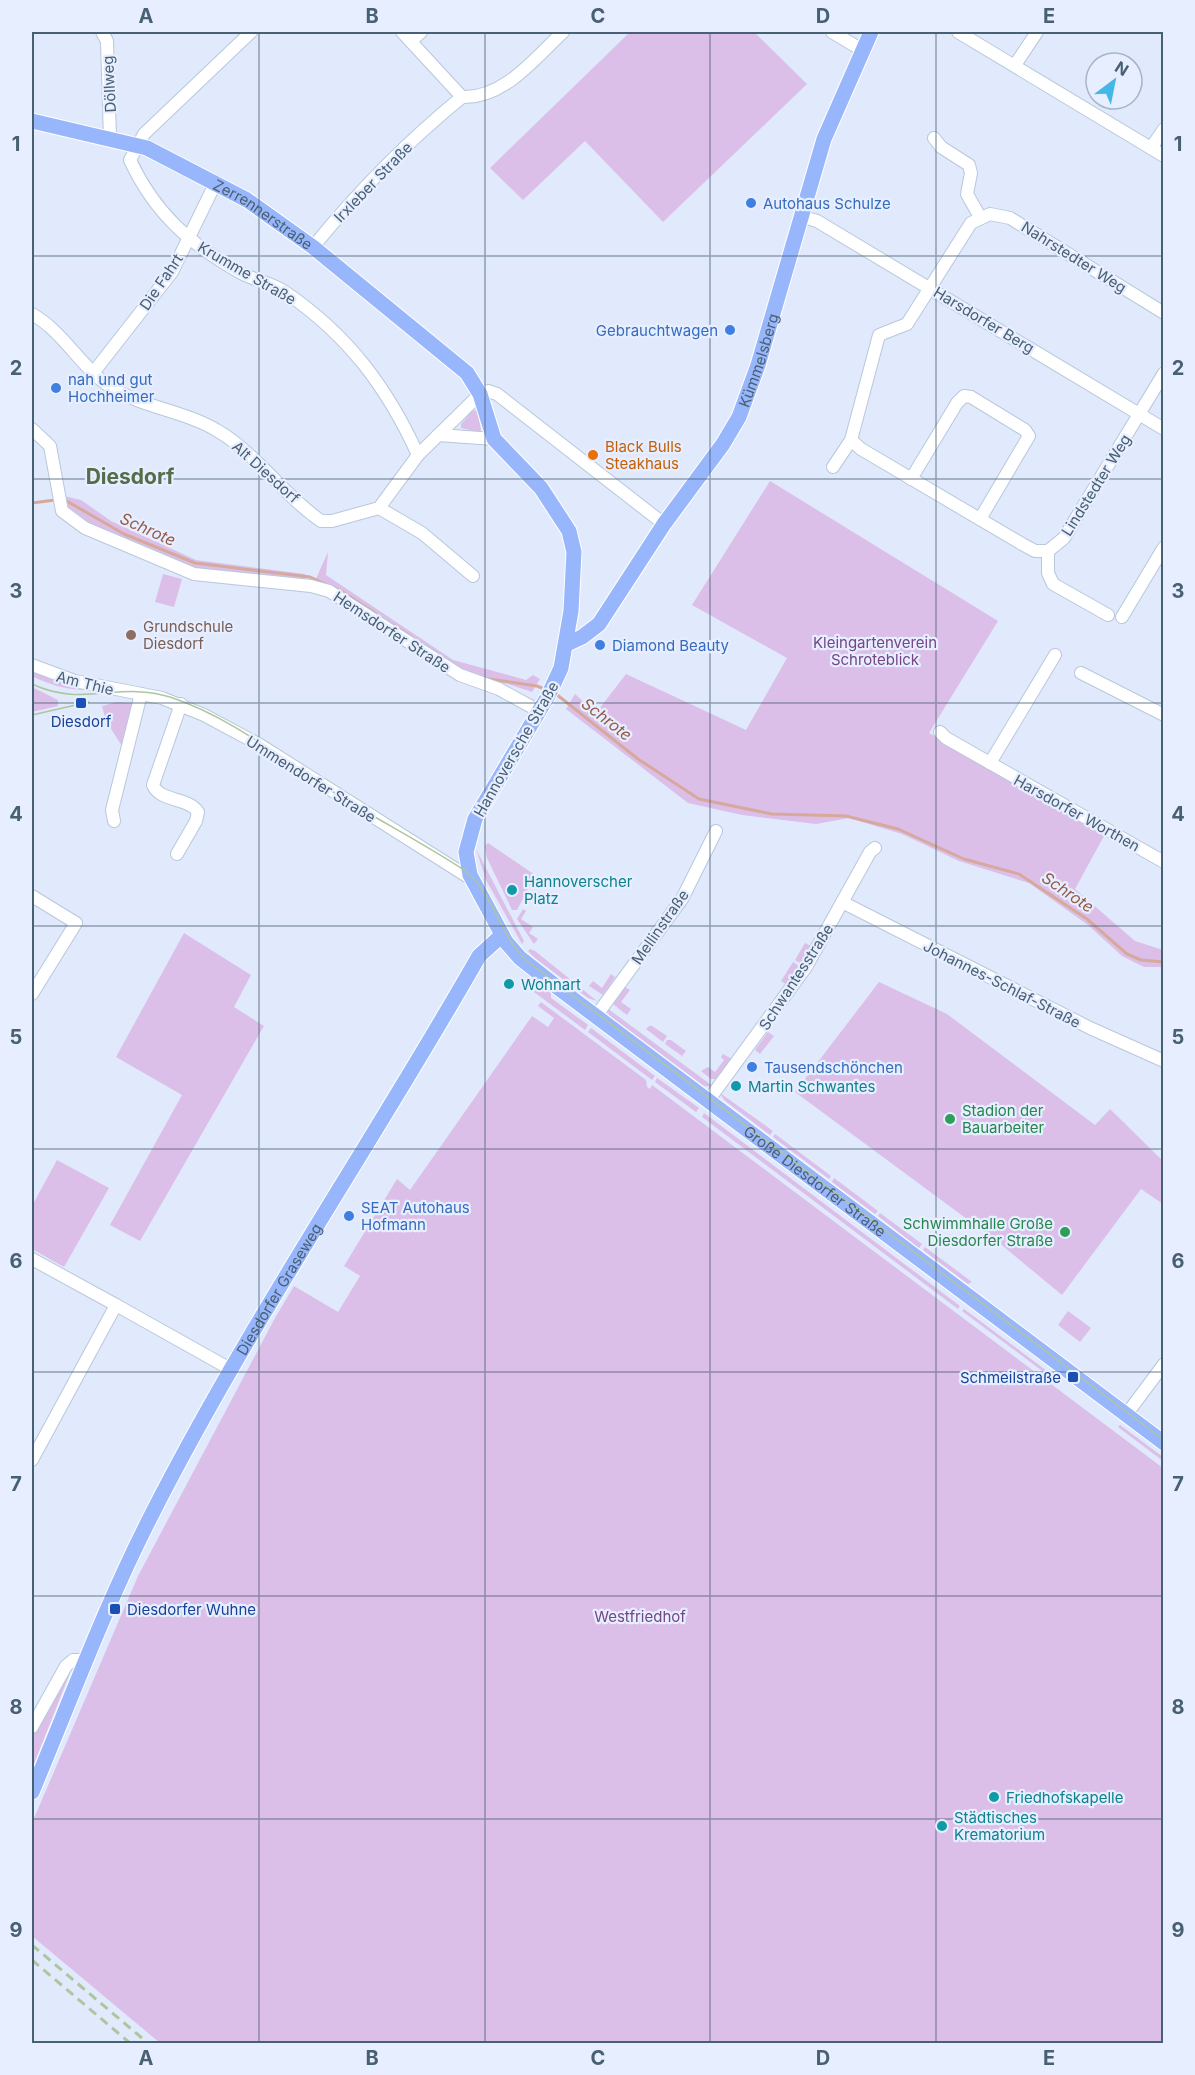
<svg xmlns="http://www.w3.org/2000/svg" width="1195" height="2075" viewBox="0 0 1195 2075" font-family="Inter,sans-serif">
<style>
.green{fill:#dbbfe9}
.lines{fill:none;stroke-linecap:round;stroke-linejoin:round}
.stream{stroke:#d7a99c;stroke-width:3}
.minor-casing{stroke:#b8c8db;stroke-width:14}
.major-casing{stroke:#fff;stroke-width:17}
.minor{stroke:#fff;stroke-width:12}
.major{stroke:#98b6fb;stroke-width:15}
.tram{stroke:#aec5a0;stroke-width:1.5}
.rail{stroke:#aec5a0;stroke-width:3;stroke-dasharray:9 6;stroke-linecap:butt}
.grid{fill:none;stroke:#486073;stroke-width:1.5;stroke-opacity:0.55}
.shop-dot{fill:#3f7fe0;stroke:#e7eeff;stroke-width:2}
.food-dot{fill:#e8710a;stroke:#e7eeff;stroke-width:2}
.education-dot{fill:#8d6e63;stroke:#e7eeff;stroke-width:2}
.transit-dot{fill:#1a4fb4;stroke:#e7eeff;stroke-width:2}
.culture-dot{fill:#0f9aa8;stroke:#e7eeff;stroke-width:2}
.leisure-dot{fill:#2e9e5b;stroke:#e7eeff;stroke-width:2}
.labels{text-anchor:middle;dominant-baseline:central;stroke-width:4.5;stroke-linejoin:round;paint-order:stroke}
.street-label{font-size:15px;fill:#486073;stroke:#e7eeff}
.shop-label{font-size:15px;fill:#366cbe;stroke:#e7eeff;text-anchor:start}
.food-label{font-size:15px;fill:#c56008;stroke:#e7eeff;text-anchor:start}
.education-label{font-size:15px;fill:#785e54;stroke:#e7eeff;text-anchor:start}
.park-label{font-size:15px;fill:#764584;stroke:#e7eeff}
.transit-label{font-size:15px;fill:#164399;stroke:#e7eeff}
.culture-label{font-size:15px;fill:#0d838f;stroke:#e7eeff;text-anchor:start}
.leisure-label{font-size:15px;fill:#27864d;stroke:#e7eeff;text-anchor:start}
.water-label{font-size:16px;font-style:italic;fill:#945a47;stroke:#e7eeff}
.district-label{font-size:21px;font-weight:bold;fill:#546e4a;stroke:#e7eeff}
.neatline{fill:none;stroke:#486073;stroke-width:2}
.grid-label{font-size:20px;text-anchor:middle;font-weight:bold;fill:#486073}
</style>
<rect width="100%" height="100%" fill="#e1e9fc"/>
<g class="green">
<polygon points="630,32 754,32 807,84 663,222 585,141 523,200 490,168"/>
<polygon points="477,410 481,430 478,432 461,428 461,424 472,411"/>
<polygon points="770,481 998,621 929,733 1104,836 1075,889 1135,941 1163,950 1163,967 1144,967 1122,956 1088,925 1029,883 959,861 902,834 849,818 816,824 742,815 688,803 566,709 575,694 596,713 626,674 746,730 787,658 692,605"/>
<polygon points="64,496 81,500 111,521 196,560 305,574 305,582 194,568 121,539 90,523 67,506"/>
<polygon points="328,552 326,575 453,660 526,680 533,675 540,679 532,692 508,684 481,679 451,665 327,585 315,581"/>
<polygon points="163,574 182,579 174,607 155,602"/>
<path d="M32,669l52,18v3c-20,-1 -34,-5 -52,-14z"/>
<polygon points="32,687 58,700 58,706 32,712"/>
<polygon points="117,702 133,703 124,749 106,721 102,706"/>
<polygon points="488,843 535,875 517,910 512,910 487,858 485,846"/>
<polygon points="476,849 524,941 522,944 486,880"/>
<polygon points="523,909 526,911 521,919 533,927 529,933 538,939 534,944 517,919"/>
<polygon points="184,933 251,975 234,1007 264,1026 140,1241 110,1225 182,1095 116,1057"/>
<polygon points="805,943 811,946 800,963 795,960"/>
<polygon points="530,949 535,951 597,1001 588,998 535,958 528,951"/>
<polygon points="793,962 799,966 786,984 781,981"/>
<polygon points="611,974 615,977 603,995 589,986 593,981 602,988"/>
<polygon points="879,982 947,1014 1095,1125 1110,1109 1163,1161 1163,1204 1141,1189 1062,1295 998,1242 795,1092"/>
<polygon points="539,985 551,993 551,998 588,1025 585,1030 534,992"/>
<polygon points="625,987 630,990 621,1002 631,1009 627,1015 613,1004"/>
<polygon points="541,1002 646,1080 647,1087 650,1089 652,1085 1163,1468 1163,2043 160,2043 32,1936 32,1823 138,1576 275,1318 294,1286 338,1312 360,1276 344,1266 397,1179 410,1190 532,1016 548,1027 554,1018 538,1006"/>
<polygon points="607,1008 714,1087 704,1086 609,1015"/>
<polygon points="649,1026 652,1026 667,1036 663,1042 646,1029"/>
<polygon points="591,1028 655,1076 652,1080 588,1032"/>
<polygon points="768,1032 774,1036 760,1054 755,1050"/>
<polygon points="667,1040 671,1040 686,1051 682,1056 665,1044"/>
<polygon points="723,1054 732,1059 717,1079 711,1079 701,1071 708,1067 715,1072 724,1060 721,1057"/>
<polygon points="657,1078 699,1108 696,1112 655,1082"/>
<polygon points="720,1093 773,1131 770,1135 724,1100"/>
<polygon points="704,1113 960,1306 958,1309 702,1117"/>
<polygon points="775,1134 831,1176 829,1179 773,1137"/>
<polygon points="57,1160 109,1188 64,1267 32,1249 32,1206"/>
<polygon points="834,1178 878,1211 875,1214 832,1182"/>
<polygon points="880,1213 922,1244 919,1248 878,1216"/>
<polygon points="925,1247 972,1282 968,1284 923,1250"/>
<polygon points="964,1309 1055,1377 1053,1379 962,1311"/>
<polygon points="1068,1311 1091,1328 1080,1342 1058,1325"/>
<polygon points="1120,1425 1163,1457 1163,1461 1118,1427"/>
<polygon points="71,1666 70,1673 32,1769 32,1737"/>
</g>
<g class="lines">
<g class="stream">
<polyline points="65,500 124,534 195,563 310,577 341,591 375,613"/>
<polyline points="32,503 55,500"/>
<polyline points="393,625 410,636"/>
<polyline points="483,678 537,686 547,690"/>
<polyline points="556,694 638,759 699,799 772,814 846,816 898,829 964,859 1019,874 1087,919 1127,954 1141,960 1164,962"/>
</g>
<g class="minor-casing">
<g id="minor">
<polyline points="102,32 107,41 110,138"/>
<path d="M251,32l-107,102 -14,26c25,54 62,86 113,114 14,7 29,9 42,18 63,43 102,95 133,163"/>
<polyline points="402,32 462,97"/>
<polyline points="832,32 862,50"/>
<polyline points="958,32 1164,156"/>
<polyline points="411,41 421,32"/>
<polyline points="1015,65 1037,32"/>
<polyline points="934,138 941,147 969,165 971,173 967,194 980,217"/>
<polyline points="1151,148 1164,129"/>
<polyline points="801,216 817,221 1164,429"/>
<path d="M313,247c44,-54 95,-106 149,-150 42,2 73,-39 101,-65"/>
<path d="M32,314c32,18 49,54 80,74 33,20 73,23 106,43 39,23 65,64 103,90h11l47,-13 39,-53 62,-61 8,-3 9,3 167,130"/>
<polyline points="93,373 172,272 216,182"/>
<polyline points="32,429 50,446 62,511 85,528 194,574 311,586 329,591 460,675 499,689 539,711"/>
<polyline points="438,435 494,439"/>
<polyline points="851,440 861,449 1022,544 1035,551 1048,551 1064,538 1164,373"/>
<polyline points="833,467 851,440 879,335 907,324 971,223 990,214 1010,218 1164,313"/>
<polyline points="911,479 957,403 964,396 971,397 1025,430 1029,436 980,519"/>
<polyline points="379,508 422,533 473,576"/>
<polyline points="1048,551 1048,573 1053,584 1108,615"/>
<polyline points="1122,617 1164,547"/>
<polyline points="32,665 75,681 162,698 204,715 260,745 473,880"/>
<polyline points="1081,673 1164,715"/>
<polyline points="940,732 946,738 1164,862"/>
<polyline points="990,763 1055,655"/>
<polyline points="114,821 112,810 141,694"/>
<path d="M177,854l19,-33 2,-9c-10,-15 -38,-10 -45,-27l28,-81"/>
<polyline points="32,896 76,923 32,994"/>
<polyline points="842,902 1090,1028 1164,1061"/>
<polyline points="596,1016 682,899 716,831"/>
<polyline points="708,1101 806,967 870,852 875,848"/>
<polyline points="32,1259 116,1305"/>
<polyline points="1126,1415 1164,1364"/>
<polyline points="32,1460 116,1305 232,1370"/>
<polyline points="32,1727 66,1666 73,1660 84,1660"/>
</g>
</g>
<g class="major-casing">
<g id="major">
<path id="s1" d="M32,121l115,27 100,52 66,47 154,126 13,21 14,45 47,49 28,43 5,21 -3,59 -10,57 -13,28 -73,123 -9,33 4,23 36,67 14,16 33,26 611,459"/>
<path id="s2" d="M567,644l15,-7 17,-13 65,-100 59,-80 16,-27 19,-52 66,-226 47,-107"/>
<path id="s3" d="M32,1792c39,-93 73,-186 119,-276 98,-193 221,-372 328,-560l23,-21"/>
</g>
</g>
<use href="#minor" class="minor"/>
<use href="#major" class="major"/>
<g class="tram">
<path d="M32,684c51,24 87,-3 138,13 58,19 107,58 157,91 45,29 93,53 137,82 30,23 35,65 63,91l637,479"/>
<polyline points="32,715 89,702"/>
</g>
<g class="rail">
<polyline points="32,1945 149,2044"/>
<polyline points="32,1960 131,2044"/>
</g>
</g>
<path class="grid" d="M259,32v2012M485,32v2012M710,32v2012M936,32v2012M32,256h1132M32,479h1132M32,703h1132M32,926h1132M32,1149h1132M32,1372h1132M32,1596h1132M32,1819h1132"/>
<g class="shop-dot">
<circle cx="751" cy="203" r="6"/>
<circle cx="730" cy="330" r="6"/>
<circle cx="56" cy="388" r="6"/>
<circle cx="600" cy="645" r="6"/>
<circle cx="752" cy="1067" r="6"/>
<circle cx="349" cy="1216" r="6"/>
</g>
<circle class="food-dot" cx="593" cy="455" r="6"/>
<circle class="education-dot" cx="131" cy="635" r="6"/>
<g class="transit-dot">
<rect x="75" y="697" width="12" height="12" rx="3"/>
<rect x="1067" y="1371" width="12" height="12" rx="3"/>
<rect x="109" y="1603" width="12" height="12" rx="3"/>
</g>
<g class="culture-dot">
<circle cx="512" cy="890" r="6"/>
<circle cx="509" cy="984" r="6"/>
<circle cx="736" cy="1086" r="6"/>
<circle cx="994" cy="1797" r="6"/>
<circle cx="942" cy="1826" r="6"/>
</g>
<g class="leisure-dot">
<circle cx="950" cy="1119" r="6"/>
<circle cx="1065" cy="1232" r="6"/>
</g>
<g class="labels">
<g class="street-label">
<text transform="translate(109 84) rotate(-93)">Döllweg</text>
<text transform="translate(373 182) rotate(-46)">Irxleber Straße</text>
<text stroke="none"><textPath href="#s1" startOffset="252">Zerrennerstraße</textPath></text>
<text transform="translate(1074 257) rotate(32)">Nahrstedter Weg</text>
<text transform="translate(247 273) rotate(30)">Krumme Straße</text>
<text transform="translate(161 282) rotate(-56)">Die Fahrt</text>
<text transform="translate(984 320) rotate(31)">Harsdorfer Berg</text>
<text stroke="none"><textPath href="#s2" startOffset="348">Kümmelsberg</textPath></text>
<text transform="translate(266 472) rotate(42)">Alt Diesdorf</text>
<text transform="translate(1096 485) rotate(-58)">Lindstedter Weg</text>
<text transform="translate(392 632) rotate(33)">Hemsdorfer Straße</text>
<text transform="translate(85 683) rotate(14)">Am Thie</text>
<text transform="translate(516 749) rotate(-60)">Hannoversche Straße</text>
<text transform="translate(311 779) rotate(32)">Ummendorfer Straße</text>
<text transform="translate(1077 813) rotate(29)">Harsdorfer Worthen</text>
<text transform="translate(660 927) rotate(-55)">Mellinstraße</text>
<text transform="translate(796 977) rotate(-57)">Schwantesstraße</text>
<text transform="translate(1002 984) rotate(27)">Johannes-Schlaf-Straße</text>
<text stroke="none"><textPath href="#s1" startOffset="1539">Große Diesdorfer Straße</textPath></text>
<text stroke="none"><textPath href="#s3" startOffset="561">Diesdorfer Graseweg</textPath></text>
</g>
<g class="shop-label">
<text x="763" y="203">Autohaus Schulze</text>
<text x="718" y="330" text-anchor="end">Gebrauchtwagen</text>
<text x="68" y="379">nah und gut<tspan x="68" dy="17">Hochheimer</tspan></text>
<text x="612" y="645">Diamond Beauty</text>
<text x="764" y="1067">Tausendschönchen</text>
<text x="361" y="1207">SEAT Autohaus<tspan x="361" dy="17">Hofmann</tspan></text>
</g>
<g class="food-label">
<text x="605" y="446">Black Bulls<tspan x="605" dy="17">Steakhaus</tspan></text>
</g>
<g class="education-label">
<text x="143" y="626">Grundschule<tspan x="143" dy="17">Diesdorf</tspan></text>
</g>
<g class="park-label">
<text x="875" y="642">Kleingartenverein<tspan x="875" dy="17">Schroteblick</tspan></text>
<text x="640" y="1616">Westfriedhof</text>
</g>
<g class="transit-label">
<text x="81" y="721">Diesdorf</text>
<text x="1061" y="1377" text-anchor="end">Schmeilstraße</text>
<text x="127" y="1609" text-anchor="start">Diesdorfer Wuhne</text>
</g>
<g class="culture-label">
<text x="524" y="881">Hannoverscher<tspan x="524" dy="17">Platz</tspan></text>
<text x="521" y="984">Wohnart</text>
<text x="748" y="1086">Martin Schwantes</text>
<text x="1006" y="1797">Friedhofskapelle</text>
<text x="954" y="1817">Städtisches<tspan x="954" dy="17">Krematorium</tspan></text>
</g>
<g class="leisure-label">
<text x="962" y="1110">Stadion der<tspan x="962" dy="17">Bauarbeiter</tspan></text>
<text x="1053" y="1223" text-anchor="end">Schwimmhalle Große<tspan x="1053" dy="17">Diesdorfer Straße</tspan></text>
</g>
<g class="water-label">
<text transform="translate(148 529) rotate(24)">Schrote</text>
<text transform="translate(607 719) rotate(38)">Schrote</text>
<text transform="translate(1068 892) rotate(34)">Schrote</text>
</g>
<g class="district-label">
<text x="130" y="476">Diesdorf</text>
</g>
</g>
<rect width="1195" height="2075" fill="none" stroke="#e7eeff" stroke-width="66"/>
<g transform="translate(1114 81) rotate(32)"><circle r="28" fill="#e7eeff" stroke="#a7b5c7" stroke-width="1.5"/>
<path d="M0-4.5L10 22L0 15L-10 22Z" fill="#45b7e7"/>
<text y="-9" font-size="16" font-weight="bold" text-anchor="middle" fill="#486073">N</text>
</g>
<rect x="33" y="33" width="1129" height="2009" class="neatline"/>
<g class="grid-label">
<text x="146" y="23">A</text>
<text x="372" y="23">B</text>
<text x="598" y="23">C</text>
<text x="823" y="23">D</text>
<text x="1049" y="23">E</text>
<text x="16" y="151">1</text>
<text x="1178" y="151">1</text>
<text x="16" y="375">2</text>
<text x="1178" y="375">2</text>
<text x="16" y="598">3</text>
<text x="1178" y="598">3</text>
<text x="16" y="821">4</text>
<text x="1178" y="821">4</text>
<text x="16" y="1044">5</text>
<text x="1178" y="1044">5</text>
<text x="16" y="1268">6</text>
<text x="1178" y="1268">6</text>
<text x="16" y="1491">7</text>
<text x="1178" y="1491">7</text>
<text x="16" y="1714">8</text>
<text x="1178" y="1714">8</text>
<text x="16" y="1937">9</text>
<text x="1178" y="1937">9</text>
<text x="146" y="2065">A</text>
<text x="372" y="2065">B</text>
<text x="598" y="2065">C</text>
<text x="823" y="2065">D</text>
<text x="1049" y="2065">E</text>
</g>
</svg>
